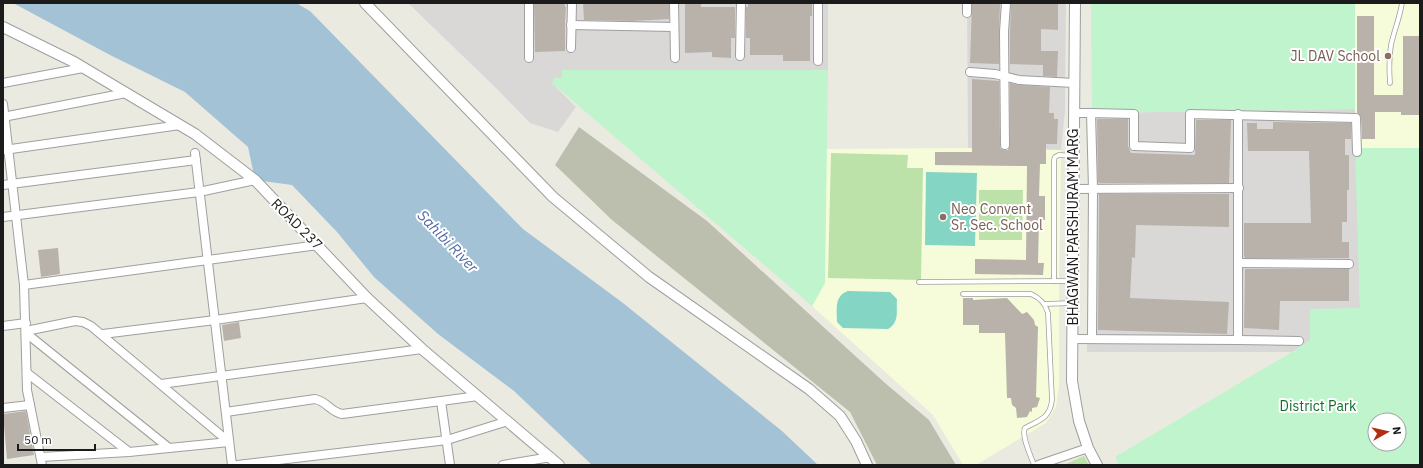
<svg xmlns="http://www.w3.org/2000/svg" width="1423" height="468" viewBox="0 0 1423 468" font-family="'IBM Plex Sans',sans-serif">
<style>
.residential{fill:#d9d8d7}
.education{fill:#f6fcd9}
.construction{fill:#bcbfad}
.grass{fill:#bce2aa}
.park{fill:#bff4cd;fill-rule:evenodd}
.pitch{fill:#84d5c4}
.water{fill:#a4c2d6}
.building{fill:#b8b2ab}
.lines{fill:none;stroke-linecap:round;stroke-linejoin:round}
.service-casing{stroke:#9f9f9f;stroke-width:5.5}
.minor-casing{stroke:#9f9f9f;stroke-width:10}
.tertiary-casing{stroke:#9f9f9f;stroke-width:12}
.service{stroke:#fff;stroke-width:4}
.minor{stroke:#fff;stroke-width:8}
.tertiary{stroke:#fff;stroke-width:10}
.education-dot{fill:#8d6e63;stroke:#fff;stroke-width:1.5}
.labels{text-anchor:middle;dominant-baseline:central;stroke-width:4;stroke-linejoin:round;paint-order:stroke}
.education-label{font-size:14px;fill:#785e54;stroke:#fff;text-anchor:end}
.street-label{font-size:14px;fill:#1b1b1b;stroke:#fff}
.park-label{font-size:14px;fill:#146d2b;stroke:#fff}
.water-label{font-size:15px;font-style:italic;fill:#506ba1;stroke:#fff}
</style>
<rect width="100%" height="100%" fill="#ebeae1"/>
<g class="residential">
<polygon points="408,3 828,3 828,70 563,70 562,77 552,83 576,107 558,132 530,123 497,89"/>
<polygon points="967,3 1066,3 1065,111 1061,150 968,148"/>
<polygon points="1355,109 1360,309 1310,309 1311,340 1292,352 1087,352 1092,113"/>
</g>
<g class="education">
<rect x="1355" y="3" width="65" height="145"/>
<polygon points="968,148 1061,150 1059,285 1059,384 1056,407 1046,423 976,465 963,465 933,415 812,306 825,283 825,149"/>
</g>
<polygon class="construction" points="579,127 707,221 885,383 929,420 956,465 877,465 850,412 612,220 555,165"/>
<g class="grass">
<polygon points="831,153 908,155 907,168 923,168 921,280 828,278"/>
<polygon points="979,190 1023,190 1022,240 979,240"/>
<polygon points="1084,456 1089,465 1064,465"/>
</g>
<g class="park">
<polygon points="1091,3 1355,3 1355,109 1092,113"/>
<polygon points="562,70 828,70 825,283 812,306 552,83 554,78 562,77"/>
<path d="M1355,148h65v317h-301l-4,-8 177,-105 18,-12v-31l50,-1zM1375,420h24v24h-24z"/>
</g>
<g class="pitch">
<polygon points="926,172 977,173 975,246 925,245"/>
<path d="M848,291l42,1 7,7c-1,12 3,23 -9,30l-45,-1 -6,-6c0,-13 -3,-26 11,-31z"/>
</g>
<polygon class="water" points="13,3 296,3 310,11 523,229 623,303 782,431 818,465 592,465 514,391 438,334 374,277 337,232 292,185 255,180 248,147 185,92 110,55"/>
<g class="building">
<polygon points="534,3 565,3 565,7 566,7 565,21 565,51 535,52"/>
<polygon points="583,3 669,3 669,19 632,21 584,20"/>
<polygon points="685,3 701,3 701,7 735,7 735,38 731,38 731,58 712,57 712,52 685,53"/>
<polygon points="748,3 812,3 812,16 810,16 810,61 783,61 783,55 750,55 750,38 746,38 746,7 748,7"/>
<polygon points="972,3 1000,4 999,32 999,64 970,63"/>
<polygon points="1018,3 1058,3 1058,30 1041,29 1041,51 1058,51 1057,77 1043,76 1043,65 1010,64 1010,32 1011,4"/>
<polygon points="1357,16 1374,16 1374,95 1403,95 1403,36 1420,36 1420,115 1401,115 1401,112 1375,112 1375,139 1362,139 1361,117 1357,113"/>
<polygon points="972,79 999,81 1000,145 1000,148 1005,150 1008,150 1010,145 1010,83 1019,85 1050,87 1049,113 1054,113 1054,119 1058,119 1057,144 1046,144 1046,164 1040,164 1039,196 1045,196 1045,220 1039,220 1038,263 1044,263 1043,275 975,274 975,259 1026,260 1027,166 935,165 935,152 972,152"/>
<polygon points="1097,119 1128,119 1128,146 1131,153 1195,155 1196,120 1231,120 1229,183 1100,183 1098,182"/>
<polygon points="1273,122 1351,123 1351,139 1345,139 1345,155 1349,155 1349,190 1347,190 1347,222 1342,222 1342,242 1349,242 1349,258 1245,258 1244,256 1244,223 1311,223 1309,151 1248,151 1247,123 1257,123 1257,129 1273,129"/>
<polygon points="1099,194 1229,194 1229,227 1136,225 1135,258 1132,257 1130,298 1229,302 1227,334 1098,330"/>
<polygon points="58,248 60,274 41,277 38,250"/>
<polygon points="1245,269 1349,269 1349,301 1280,301 1279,330 1244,328"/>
<polygon points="963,298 973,298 973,300 1007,298 1022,314 1027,312 1034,320 1035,325 1038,327 1036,397 1040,398 1037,407 1032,408 1032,412 1030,411 1027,417 1017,418 1016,408 1012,405 1011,398 1007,398 1005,333 979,333 979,325 963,325"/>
<polygon points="239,322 241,338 224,341 222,325"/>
<polygon points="26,411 34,455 7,459 3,414"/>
</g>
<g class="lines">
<g class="service-casing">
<g id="service">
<path d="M1390,83c-1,-13 -1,-25 1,-38 3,-14 9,-28 11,-42"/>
<polyline points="1054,281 1054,160 1055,157 1059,155 1074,156"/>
<polyline points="919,282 1072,281"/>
<path d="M963,294h68c9,4 14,9 17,19l4,87c-2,18 -12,20 -27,28 -4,8 6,28 9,37"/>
<polyline points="1045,304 1072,303"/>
</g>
</g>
<g class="minor-casing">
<g id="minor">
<polyline points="674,3 675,58"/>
<polyline points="967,3 967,13"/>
<polyline points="571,25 674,27"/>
<polyline points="571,48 572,3"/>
<polyline points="740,56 741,3"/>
<polyline points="529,58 529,3"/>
<polyline points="818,61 818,3"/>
<polyline points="970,72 995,74 1019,80 1074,83"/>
<polyline points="3,83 83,68"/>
<polyline points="3,104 24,285 27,390 42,465"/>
<polyline points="1074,113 1091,113"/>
<polyline points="3,117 126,93"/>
<polyline points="1005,145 1004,32 1006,3"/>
<polyline points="4,150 180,125"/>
<polyline points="195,153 232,465"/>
<polyline points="3,185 196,160"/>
<polyline points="1073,189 1239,188"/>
<polyline points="3,217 199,192 255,180"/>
<polyline points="1238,263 1349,264"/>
<polyline points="24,285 318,245"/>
<polyline points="3,326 26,323"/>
<polyline points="26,331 75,321 83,322 91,326 229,442 129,452 41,457"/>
<polyline points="26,333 169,448"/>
<polyline points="103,334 215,320 367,298"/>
<polyline points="1072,339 1238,340 1238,114"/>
<polyline points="1092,339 1093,189 1091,113 1134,114 1134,146 1190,148 1190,114 1356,118 1357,152"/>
<polyline points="1238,340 1299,341"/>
<polyline points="27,373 129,452"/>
<polyline points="161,384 422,349"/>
<polyline points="3,408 30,405"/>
<path d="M226,412l89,-13c13,3 14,12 27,15l99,-13"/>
<polyline points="237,465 447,440 508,421"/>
<polyline points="450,465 441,401 478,396"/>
<polyline points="503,465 551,457"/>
<polyline points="1038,465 1088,448"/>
</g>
</g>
<g class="tertiary-casing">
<g id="tertiary">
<polyline points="365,3 553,197 649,277 809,389 840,416 856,441 867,465"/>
<polyline points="1075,3 1072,381 1079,421 1088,448 1097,465"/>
<polyline points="3,27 74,62 195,134 255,180 367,298 422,349 559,465"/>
</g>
</g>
<use href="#service" class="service"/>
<use href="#minor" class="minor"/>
<use href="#tertiary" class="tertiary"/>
</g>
<g class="education-dot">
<circle cx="1388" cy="56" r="4"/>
<circle cx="943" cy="217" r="4"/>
</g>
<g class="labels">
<g class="education-label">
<text x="1380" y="56">JL DAV School</text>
<text x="951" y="209" text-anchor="start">Neo Convent<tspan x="951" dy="16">Sr. Sec. School</tspan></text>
</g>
<g class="street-label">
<text transform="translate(297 224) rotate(45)">ROAD 237</text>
<text transform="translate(1073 227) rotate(-90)">BHAGWAN PARSHURAM MARG</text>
</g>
<g class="park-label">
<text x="1318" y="406">District Park</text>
</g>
<g class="water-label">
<text transform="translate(448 241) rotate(46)">Sahibi River</text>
</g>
</g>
<rect width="1423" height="468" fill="none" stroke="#1b1b1b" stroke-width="8"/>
<g transform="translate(1387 432) rotate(82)"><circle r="19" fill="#ffffff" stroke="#a4a4a4"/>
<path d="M0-3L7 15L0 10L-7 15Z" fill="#b52d10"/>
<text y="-6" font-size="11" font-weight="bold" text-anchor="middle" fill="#1b1b1b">N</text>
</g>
<path d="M18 444v6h77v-6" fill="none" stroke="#1b1b1b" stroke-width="2"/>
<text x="24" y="444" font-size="12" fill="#1b1b1b" stroke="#ffffff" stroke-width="3" paint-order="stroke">50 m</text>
</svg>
